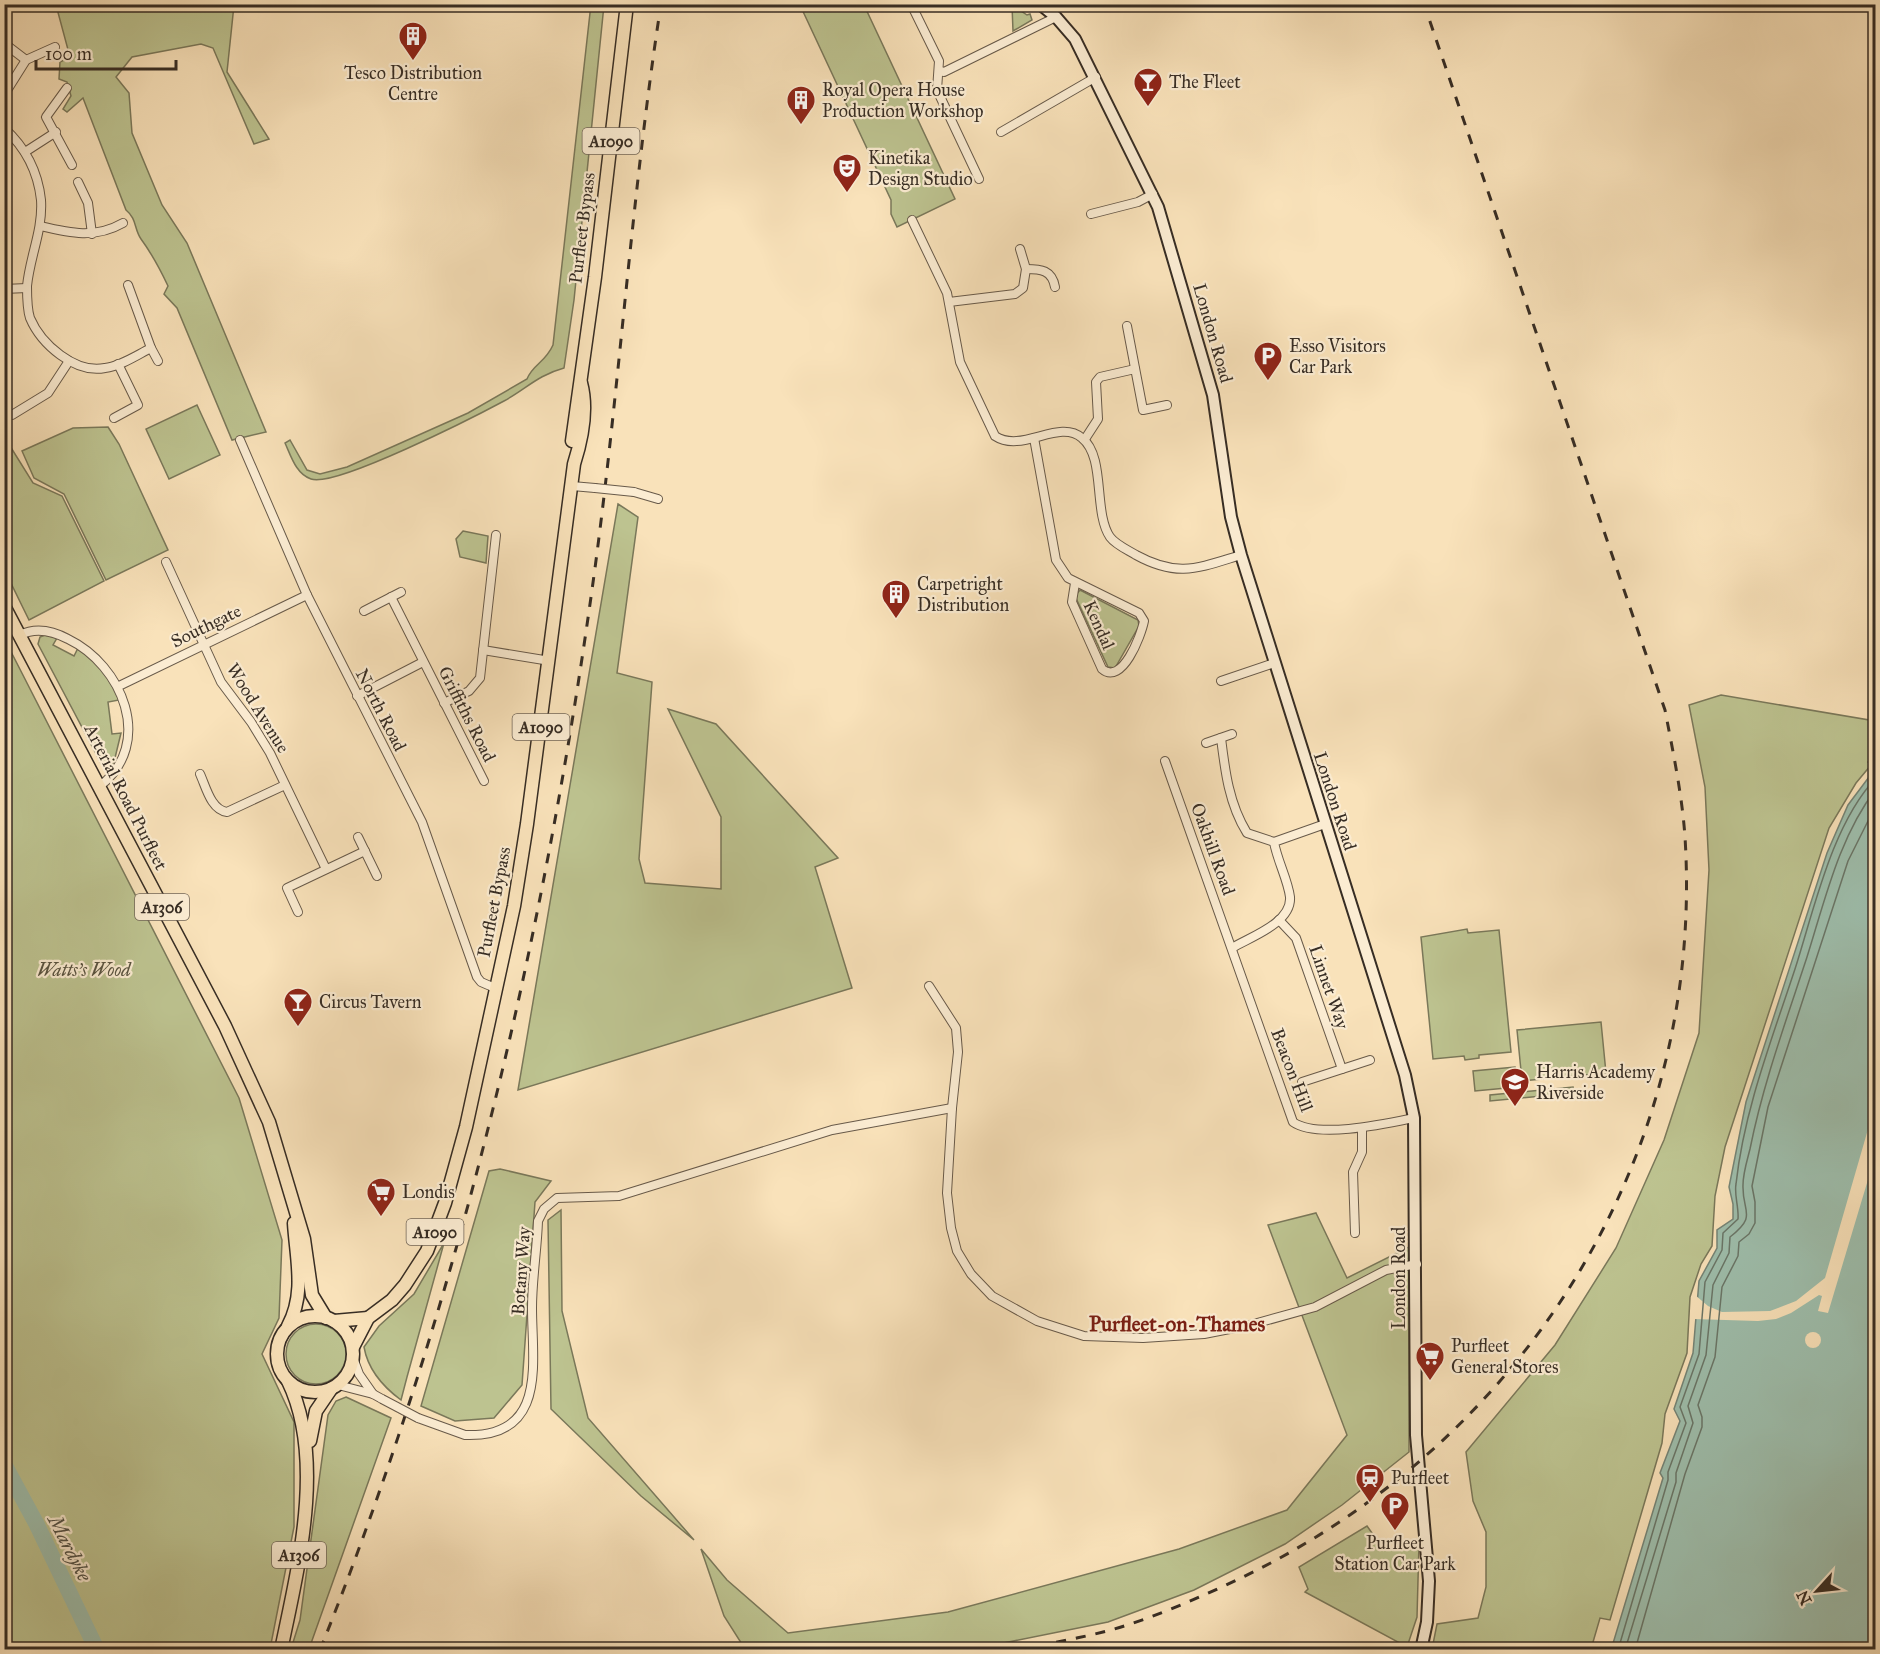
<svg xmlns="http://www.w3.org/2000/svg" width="1880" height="1654" viewBox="0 0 1880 1654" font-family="'IM FELL Great Primer',serif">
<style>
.green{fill:#bdc390;stroke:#7a785a;stroke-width:1.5}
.water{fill:#9ebeac;stroke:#758476;stroke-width:1.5}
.pier{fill:#f9e2ba}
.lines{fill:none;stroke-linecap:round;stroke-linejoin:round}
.shore{stroke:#6a7668;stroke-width:1.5}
.river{stroke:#9ebeac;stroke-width:16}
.street-casing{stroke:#685a4a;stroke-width:10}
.secondary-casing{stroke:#372d24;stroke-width:14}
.primary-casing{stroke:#372d24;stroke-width:15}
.street{stroke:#fbecd2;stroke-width:8}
.secondary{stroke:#fbecd2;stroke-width:10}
.primary{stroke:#f9e2ba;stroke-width:12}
.rail{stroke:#372d24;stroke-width:3;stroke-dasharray:10 10;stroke-linecap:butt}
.street-bridge-casing{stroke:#685a4a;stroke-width:10;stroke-linecap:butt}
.street-bridge{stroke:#fbecd2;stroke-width:8}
.labels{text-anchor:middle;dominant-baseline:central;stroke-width:4.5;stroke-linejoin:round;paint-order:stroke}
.shield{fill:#fbecd2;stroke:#726658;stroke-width:1.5}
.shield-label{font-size:16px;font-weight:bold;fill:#372d24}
.poi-label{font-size:18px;fill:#372d24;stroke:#fbecd2;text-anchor:start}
.street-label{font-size:18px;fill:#372d24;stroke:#fbecd2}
.park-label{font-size:18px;font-style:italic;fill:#58523f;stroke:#fbecd2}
.water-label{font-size:20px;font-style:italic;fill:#515146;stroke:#fbecd2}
.quarter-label{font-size:21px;font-weight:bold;fill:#7a1f14;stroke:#fbecd2}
</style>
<rect width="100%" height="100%" fill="#f9e2ba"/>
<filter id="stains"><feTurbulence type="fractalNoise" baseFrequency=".00333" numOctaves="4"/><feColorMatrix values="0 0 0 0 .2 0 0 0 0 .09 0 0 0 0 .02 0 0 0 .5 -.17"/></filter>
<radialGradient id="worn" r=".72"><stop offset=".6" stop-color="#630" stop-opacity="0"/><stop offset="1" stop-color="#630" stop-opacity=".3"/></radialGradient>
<g class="green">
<path d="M591,4l13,1 -30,295 -10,68c-26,7 -38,21 -60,33 -28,15 -169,87 -193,78 -15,-5 -20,-23 -26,-36l5,-3 17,30 13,4 27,-7 121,-54 59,-34c6,-15 18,-16 26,-34z"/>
<path d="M56,5h178l-7,67 42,67 -15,5 -41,-96 -12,-4 -69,13 -16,20 13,16 3,40 30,72 25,38 79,189 -34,8 -55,-132 -13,-14 4,-8c-8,-17 -16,-32 -27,-47 -7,-10 -4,-20 -15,-29l-43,-112 -16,14 -4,-3 8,-13 -4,-14 -8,-3 1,-17 10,-5z"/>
<polygon points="800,5 864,5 955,199 897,227 891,214 891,200"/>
<polygon points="1012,5 1027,15 1030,14 1032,20 1013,31"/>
<polygon points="197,405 220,455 169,479 146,429"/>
<polygon points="108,427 119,444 168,550 106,580 64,494 34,478 22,451 73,428"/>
<polygon points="5,438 33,483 62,496 104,581 29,620 5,571"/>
<polygon points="618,504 638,517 617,673 652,682 639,859 645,883 721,889 721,817 668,709 716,724 838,858 815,867 852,988 518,1090"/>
<polygon points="463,531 488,536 486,563 460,557 456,539"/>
<polygon points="1080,590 1138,620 1139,626 1115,668 1108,667 1075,596"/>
<polygon points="45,635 57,638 53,645 74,656 79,646 111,678 119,700 108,702 112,734 121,733 114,762 108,768 103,767 38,644 40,637"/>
<polygon points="4,638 239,1098 282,1240 279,1318 262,1354 294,1422 294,1527 270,1649 5,1649"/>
<polygon points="1721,695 1875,721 1875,749 1868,762 1871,765 1856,783 1829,828 1725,1147 1715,1196 1712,1246 1701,1264 1690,1297 1687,1353 1665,1414 1662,1443 1610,1620 1600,1618 1591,1649 1576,1644 1559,1650 1432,1649 1437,1624 1478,1618 1486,1587 1486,1532 1473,1501 1466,1452 1555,1345 1616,1248 1664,1140 1699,1033 1709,870 1705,787 1689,705"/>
<polygon points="1467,929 1468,933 1499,930 1511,1052 1479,1055 1479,1058 1465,1060 1464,1056 1433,1059 1421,937"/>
<polygon points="1601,1022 1606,1073 1522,1081 1517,1030"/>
<polygon points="1515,1067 1517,1087 1475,1091 1473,1071"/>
<polygon points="1573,1087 1573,1093 1490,1101 1490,1095"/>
<polygon points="500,1169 551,1181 535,1202 522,1385 494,1418 455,1421 421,1406 489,1171"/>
<polygon points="561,1210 562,1311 588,1418 694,1540 641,1496 551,1409 548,1220"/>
<polygon points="1316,1213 1347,1278 1409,1247 1409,1452 1342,1505 1285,1544 1194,1590 1108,1622 974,1649 745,1649 724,1616 701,1549 727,1580 788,1633 948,1612 1179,1549 1287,1510 1347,1435 1268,1225"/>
<path d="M444,1243l-37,134 -6,23c-19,-14 -33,-30 -37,-53l15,-21 35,-32z"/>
<circle cx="316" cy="1354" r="30"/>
<polygon points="346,1397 391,1418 309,1649 291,1649 300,1620 328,1415 336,1401"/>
<polygon points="1367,1526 1384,1550 1419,1543 1417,1617 1407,1647 1305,1592 1308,1589 1299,1567"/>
</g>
<polygon class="water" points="1875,769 1875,1649 1611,1650 1663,1478 1660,1473 1680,1421 1674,1409 1693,1353 1699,1281 1717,1248 1717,1230 1733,1219 1733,1204 1729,1187 1746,1102 1827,853 1848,805"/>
<g class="pier">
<polygon points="1875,1105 1875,1174 1870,1173 1828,1313 1818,1311 1822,1296 1819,1295 1791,1313 1776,1319 1758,1321 1693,1319 1695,1295 1708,1306 1722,1312 1770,1311 1796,1301 1825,1278"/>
<circle cx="1813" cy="1340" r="8"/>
</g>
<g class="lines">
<g class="shore">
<path d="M1618,1650l50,-170v-8l18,-49 -6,-16 19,-53 6,-72 17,-32 1,-17 15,-14c1,-12 -4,-24 -2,-35 8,-74 36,-145 59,-215 19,-59 37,-145 81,-191"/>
<path d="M1625,1650l51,-168v-9l17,-50 -5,-17 18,-51 7,-70 16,-32 1,-16c28,-22 12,-24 13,-52 0,-12 4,-24 7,-36 13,-65 36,-128 57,-192 18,-57 32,-120 69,-168"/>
<polyline points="1635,1650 1685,1474 1702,1427 1702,1417 1698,1405 1715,1357 1722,1287 1738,1256 1739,1242 1749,1234 1755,1223 1755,1202 1752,1186 1768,1107 1848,861 1876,805"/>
</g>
<polyline class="river" points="4,1464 36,1523 97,1650"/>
<g class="street-casing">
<g id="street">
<polyline points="911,4 939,61 937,90 979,179"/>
<polyline points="9,47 26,60"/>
<polyline points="940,71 944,72 1056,17"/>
<polyline points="67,88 46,117 72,165"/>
<polyline points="4,95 26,60 55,47"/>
<path d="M4,128c21,19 34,44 37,72 2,30 -11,56 -14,86 0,9 0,23 3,32 11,26 45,56 75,50 16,-2 32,-13 46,-20l-23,-63"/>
<polyline points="1001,132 1096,77"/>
<polyline points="25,152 56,132"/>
<polyline points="78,182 88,203 92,234"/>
<polyline points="1091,214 1138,202 1153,194"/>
<path d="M912,220l35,73 13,69 35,74c27,18 64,-18 87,2 24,19 11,74 28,99 6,8 18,13 26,18 42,23 62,13 105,0"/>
<path d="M40,226c30,7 55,13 83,-3"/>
<path d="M1026,269c15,0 26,1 29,18"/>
<polyline points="4,289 27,288"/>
<polyline points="949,302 1015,294 1023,288 1026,269 1020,249"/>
<polyline points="1127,326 1143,410 1167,405"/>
<polyline points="151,348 158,361"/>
<polyline points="12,415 48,393 69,361"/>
<polyline points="114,418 138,405 118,364"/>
<path d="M1034,438l22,122 12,18 71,35 5,8c-3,15 -22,65 -42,48l-30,-67 3,-19"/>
<polyline points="1085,439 1098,419 1096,382 1100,377 1135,369"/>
<polyline points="240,440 307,595 422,822 477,977 481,982 495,988"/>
<polyline points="572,486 595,488"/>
<polyline points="634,492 658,499"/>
<polyline points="166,562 221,682 251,722 270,753 326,869"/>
<polyline points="391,597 484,781"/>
<polyline points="364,611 401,592"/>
<path d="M20,635c16,-8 33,-4 48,4 54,26 87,104 32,147"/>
<polyline points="483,650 550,661"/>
<polyline points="1221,681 1274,663"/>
<polyline points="119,686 307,595"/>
<polyline points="357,696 423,662"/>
<polyline points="444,703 469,691 480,678 496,535"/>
<path d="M1221,738c4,33 8,66 26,95l27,9"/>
<polyline points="1206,743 1232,734"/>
<path d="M1165,761l128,361c24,17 92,2 121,-4"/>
<path d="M200,774c6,13 11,36 27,38l58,-27"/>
<polyline points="358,837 377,876"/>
<polyline points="298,912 287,888 365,851"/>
<polyline points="1279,920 1296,938 1342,1069"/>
<path d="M1232,948c18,-11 60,-25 58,-51 -2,-17 -13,-37 -16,-55l51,-18"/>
<polyline points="929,986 956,1028 958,1052 952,1108 947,1193 951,1228 957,1251 971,1274 992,1296 1037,1321 1084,1336 1143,1338 1204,1334 1250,1325 1315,1307 1386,1270 1417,1264"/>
<polyline points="1302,1082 1370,1060"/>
<polyline points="1355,1233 1353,1172 1362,1152 1362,1128"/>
<polyline points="353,1358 359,1374 373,1394"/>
<polyline points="338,1385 373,1394 382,1399"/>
<path d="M418,1418l47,17c83,3 67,-72 67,-127 0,-29 5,-58 6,-87l6,-12 13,-11 62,-2 213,-66 120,-22"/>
</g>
</g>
<g class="secondary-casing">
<polyline id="secondary" points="1040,4 1056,17 1075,39 1158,207 1213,395 1231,517 1241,555 1405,1075 1414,1118 1416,1435 1429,1581 1427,1622 1421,1650"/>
</g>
<g class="primary-casing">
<g id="primary">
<polyline points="572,441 595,277 627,4"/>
<polyline points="4,606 225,1026 269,1122 304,1239 312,1295 326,1318"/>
<circle cx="315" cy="1354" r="38"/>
<polyline points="334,1321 368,1318"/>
<path d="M288,1326c18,-33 8,-68 6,-103"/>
<path d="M353,1347l15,-29 24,-18 13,-15 22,-34 18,-48 21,-76 48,-221 13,-82 47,-360c8,-25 14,-55 7,-81"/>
<polyline points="310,1441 316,1411 331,1389"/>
<path d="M281,1650c17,-82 45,-191 7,-269"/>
</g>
</g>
<use href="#street" class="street"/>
<use href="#secondary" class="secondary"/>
<use href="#primary" class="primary"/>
<g class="rail">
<path d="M320,1650c139,-347 225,-713 275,-1082 25,-187 37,-377 66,-564"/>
<path d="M1017,1650c31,-6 63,-12 94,-20 45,-13 90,-33 132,-53 283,-137 462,-423 442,-740 -3,-43 -12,-85 -20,-127l-241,-706"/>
</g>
<g class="street-bridge-casing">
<g id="street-bridge">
<polyline points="595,488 634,492"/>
<polyline points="382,1399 418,1418"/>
</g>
</g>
<use href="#street-bridge" class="street-bridge"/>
</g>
<defs>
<g id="building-pin" transform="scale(1.5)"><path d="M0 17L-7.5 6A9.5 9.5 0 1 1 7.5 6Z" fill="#8f2418" stroke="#fbecd2"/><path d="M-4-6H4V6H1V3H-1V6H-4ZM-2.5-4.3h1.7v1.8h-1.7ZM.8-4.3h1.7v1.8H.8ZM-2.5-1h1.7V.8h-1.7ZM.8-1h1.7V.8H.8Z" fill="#fff"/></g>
<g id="bar-pin" transform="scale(1.5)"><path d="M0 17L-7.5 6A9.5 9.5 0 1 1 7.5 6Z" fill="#8f2418" stroke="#fbecd2"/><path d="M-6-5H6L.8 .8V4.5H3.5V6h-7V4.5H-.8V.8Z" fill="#fff"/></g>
<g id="theatre-pin" transform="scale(1.5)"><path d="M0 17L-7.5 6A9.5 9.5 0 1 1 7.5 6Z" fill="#8f2418" stroke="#fbecd2"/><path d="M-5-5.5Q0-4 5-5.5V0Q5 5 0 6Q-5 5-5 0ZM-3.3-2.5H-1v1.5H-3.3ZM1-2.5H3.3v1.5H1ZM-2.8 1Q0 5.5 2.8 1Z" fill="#fff"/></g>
<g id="parking-pin" transform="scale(1.5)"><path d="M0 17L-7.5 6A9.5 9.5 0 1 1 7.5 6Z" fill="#8f2418" stroke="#fbecd2"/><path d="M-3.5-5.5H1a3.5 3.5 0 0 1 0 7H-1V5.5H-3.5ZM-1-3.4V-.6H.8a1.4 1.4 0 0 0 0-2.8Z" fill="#fff"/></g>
<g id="school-pin" transform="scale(1.5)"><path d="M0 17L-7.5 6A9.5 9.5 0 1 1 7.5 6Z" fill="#8f2418" stroke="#fbecd2"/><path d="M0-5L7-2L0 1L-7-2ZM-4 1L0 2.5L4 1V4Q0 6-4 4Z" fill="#fff"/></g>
<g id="supermarket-pin" transform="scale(1.5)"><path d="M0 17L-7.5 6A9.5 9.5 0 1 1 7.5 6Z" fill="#8f2418" stroke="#fbecd2"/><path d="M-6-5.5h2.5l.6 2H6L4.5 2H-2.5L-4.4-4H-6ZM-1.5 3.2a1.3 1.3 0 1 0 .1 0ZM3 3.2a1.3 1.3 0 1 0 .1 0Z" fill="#fff"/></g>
<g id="station-pin" transform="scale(1.5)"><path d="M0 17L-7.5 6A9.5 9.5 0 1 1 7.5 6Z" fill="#8f2418" stroke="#fbecd2"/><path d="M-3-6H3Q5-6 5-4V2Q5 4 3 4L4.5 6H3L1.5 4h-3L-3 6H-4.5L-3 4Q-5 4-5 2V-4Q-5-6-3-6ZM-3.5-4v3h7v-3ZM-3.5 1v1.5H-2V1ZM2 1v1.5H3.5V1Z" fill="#fff"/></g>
</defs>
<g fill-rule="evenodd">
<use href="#building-pin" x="413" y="36"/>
<use href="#bar-pin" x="1148" y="82"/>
<use href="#building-pin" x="801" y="100"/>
<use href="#theatre-pin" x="847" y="168"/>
<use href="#parking-pin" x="1268" y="356"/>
<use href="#building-pin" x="896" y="594"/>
<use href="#bar-pin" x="298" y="1002"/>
<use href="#school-pin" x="1515" y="1082"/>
<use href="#supermarket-pin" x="381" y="1192"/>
<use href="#supermarket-pin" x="1430" y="1356"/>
<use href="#station-pin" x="1370" y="1478"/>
<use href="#parking-pin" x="1395" y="1506"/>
</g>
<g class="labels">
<g class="shield">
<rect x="582.5" y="128" width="57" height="26" rx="4.5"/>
<rect x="512.5" y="714" width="57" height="26" rx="4.5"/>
<rect x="135" y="894" width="54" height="26" rx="4.5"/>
<rect x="406.5" y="1219" width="57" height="26" rx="4.5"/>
<rect x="272" y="1542" width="54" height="26" rx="4.5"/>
</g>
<g class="shield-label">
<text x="611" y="141">A1090</text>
<text x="541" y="727">A1090</text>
<text x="162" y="907">A1306</text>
<text x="435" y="1232">A1090</text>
<text x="299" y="1555">A1306</text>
</g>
<g class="poi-label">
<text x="413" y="73" text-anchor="middle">Tesco Distribution<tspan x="413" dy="21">Centre</tspan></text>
<text x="1169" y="82">The Fleet</text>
<text x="822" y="90">Royal Opera House<tspan x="822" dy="21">Production Workshop</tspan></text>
<text x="868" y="158">Kinetika<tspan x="868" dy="21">Design Studio</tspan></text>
<text x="1289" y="346">Esso Visitors<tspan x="1289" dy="21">Car Park</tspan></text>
<text x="917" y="584">Carpetright<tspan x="917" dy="21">Distribution</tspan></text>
<text x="319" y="1002">Circus Tavern</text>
<text x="1536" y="1072">Harris Academy<tspan x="1536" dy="21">Riverside</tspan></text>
<text x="402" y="1192">Londis</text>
<text x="1451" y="1346">Purfleet<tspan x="1451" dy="21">General Stores</tspan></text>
<text x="1391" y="1478">Purfleet</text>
<text x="1395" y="1543" text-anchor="middle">Purfleet<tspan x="1395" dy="21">Station Car Park</tspan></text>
</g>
<g class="street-label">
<text transform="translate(582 228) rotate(-83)">Purfleet Bypass</text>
<text transform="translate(1213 333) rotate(74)">London Road</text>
<text transform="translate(1099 625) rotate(66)">Kendal</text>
<text transform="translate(206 626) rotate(-26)">Southgate</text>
<text transform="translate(258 708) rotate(58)">Wood Avenue</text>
<text transform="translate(381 710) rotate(63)">North Road</text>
<text transform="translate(467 714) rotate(63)">Griffiths Road</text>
<text transform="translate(126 797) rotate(63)">Arterial Road Purfleet</text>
<text transform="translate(1335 801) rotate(72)">London Road</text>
<text transform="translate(1213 849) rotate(70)">Oakhill Road</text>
<text transform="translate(494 902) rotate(-79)">Purfleet Bypass</text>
<text transform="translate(1329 987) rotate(71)">Linnet Way</text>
<text transform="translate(1292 1070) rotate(69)">Beacon Hill</text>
<text transform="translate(521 1271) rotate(-86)">Botany Way</text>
<text transform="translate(1399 1278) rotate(-90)">London Road</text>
</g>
<g class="park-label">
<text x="84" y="970">Watts's Wood</text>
</g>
<g class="water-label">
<text transform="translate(70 1548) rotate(63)">Mardyke</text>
</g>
<g class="quarter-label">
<text x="1177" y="1324">Purfleet-on-Thames</text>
</g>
</g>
<rect width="1880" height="1654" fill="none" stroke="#f9e2ba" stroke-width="24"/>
<rect x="6" y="6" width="1868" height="1642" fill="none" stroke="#372d24" stroke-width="3"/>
<rect x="12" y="12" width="1856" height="1630" fill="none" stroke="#372d24" stroke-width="1.5"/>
<g transform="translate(1817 1591) rotate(243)" stroke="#fbecd2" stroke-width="4.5" paint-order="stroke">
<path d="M0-4.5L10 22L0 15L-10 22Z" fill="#372d24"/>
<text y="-9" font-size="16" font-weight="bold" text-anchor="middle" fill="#372d24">N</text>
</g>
<path d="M36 60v9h140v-9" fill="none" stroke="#372d24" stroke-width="3"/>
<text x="45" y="60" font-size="18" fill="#372d24" stroke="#fbecd2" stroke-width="4.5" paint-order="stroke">100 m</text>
<rect width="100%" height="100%" filter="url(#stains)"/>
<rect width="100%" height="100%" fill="url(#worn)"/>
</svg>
